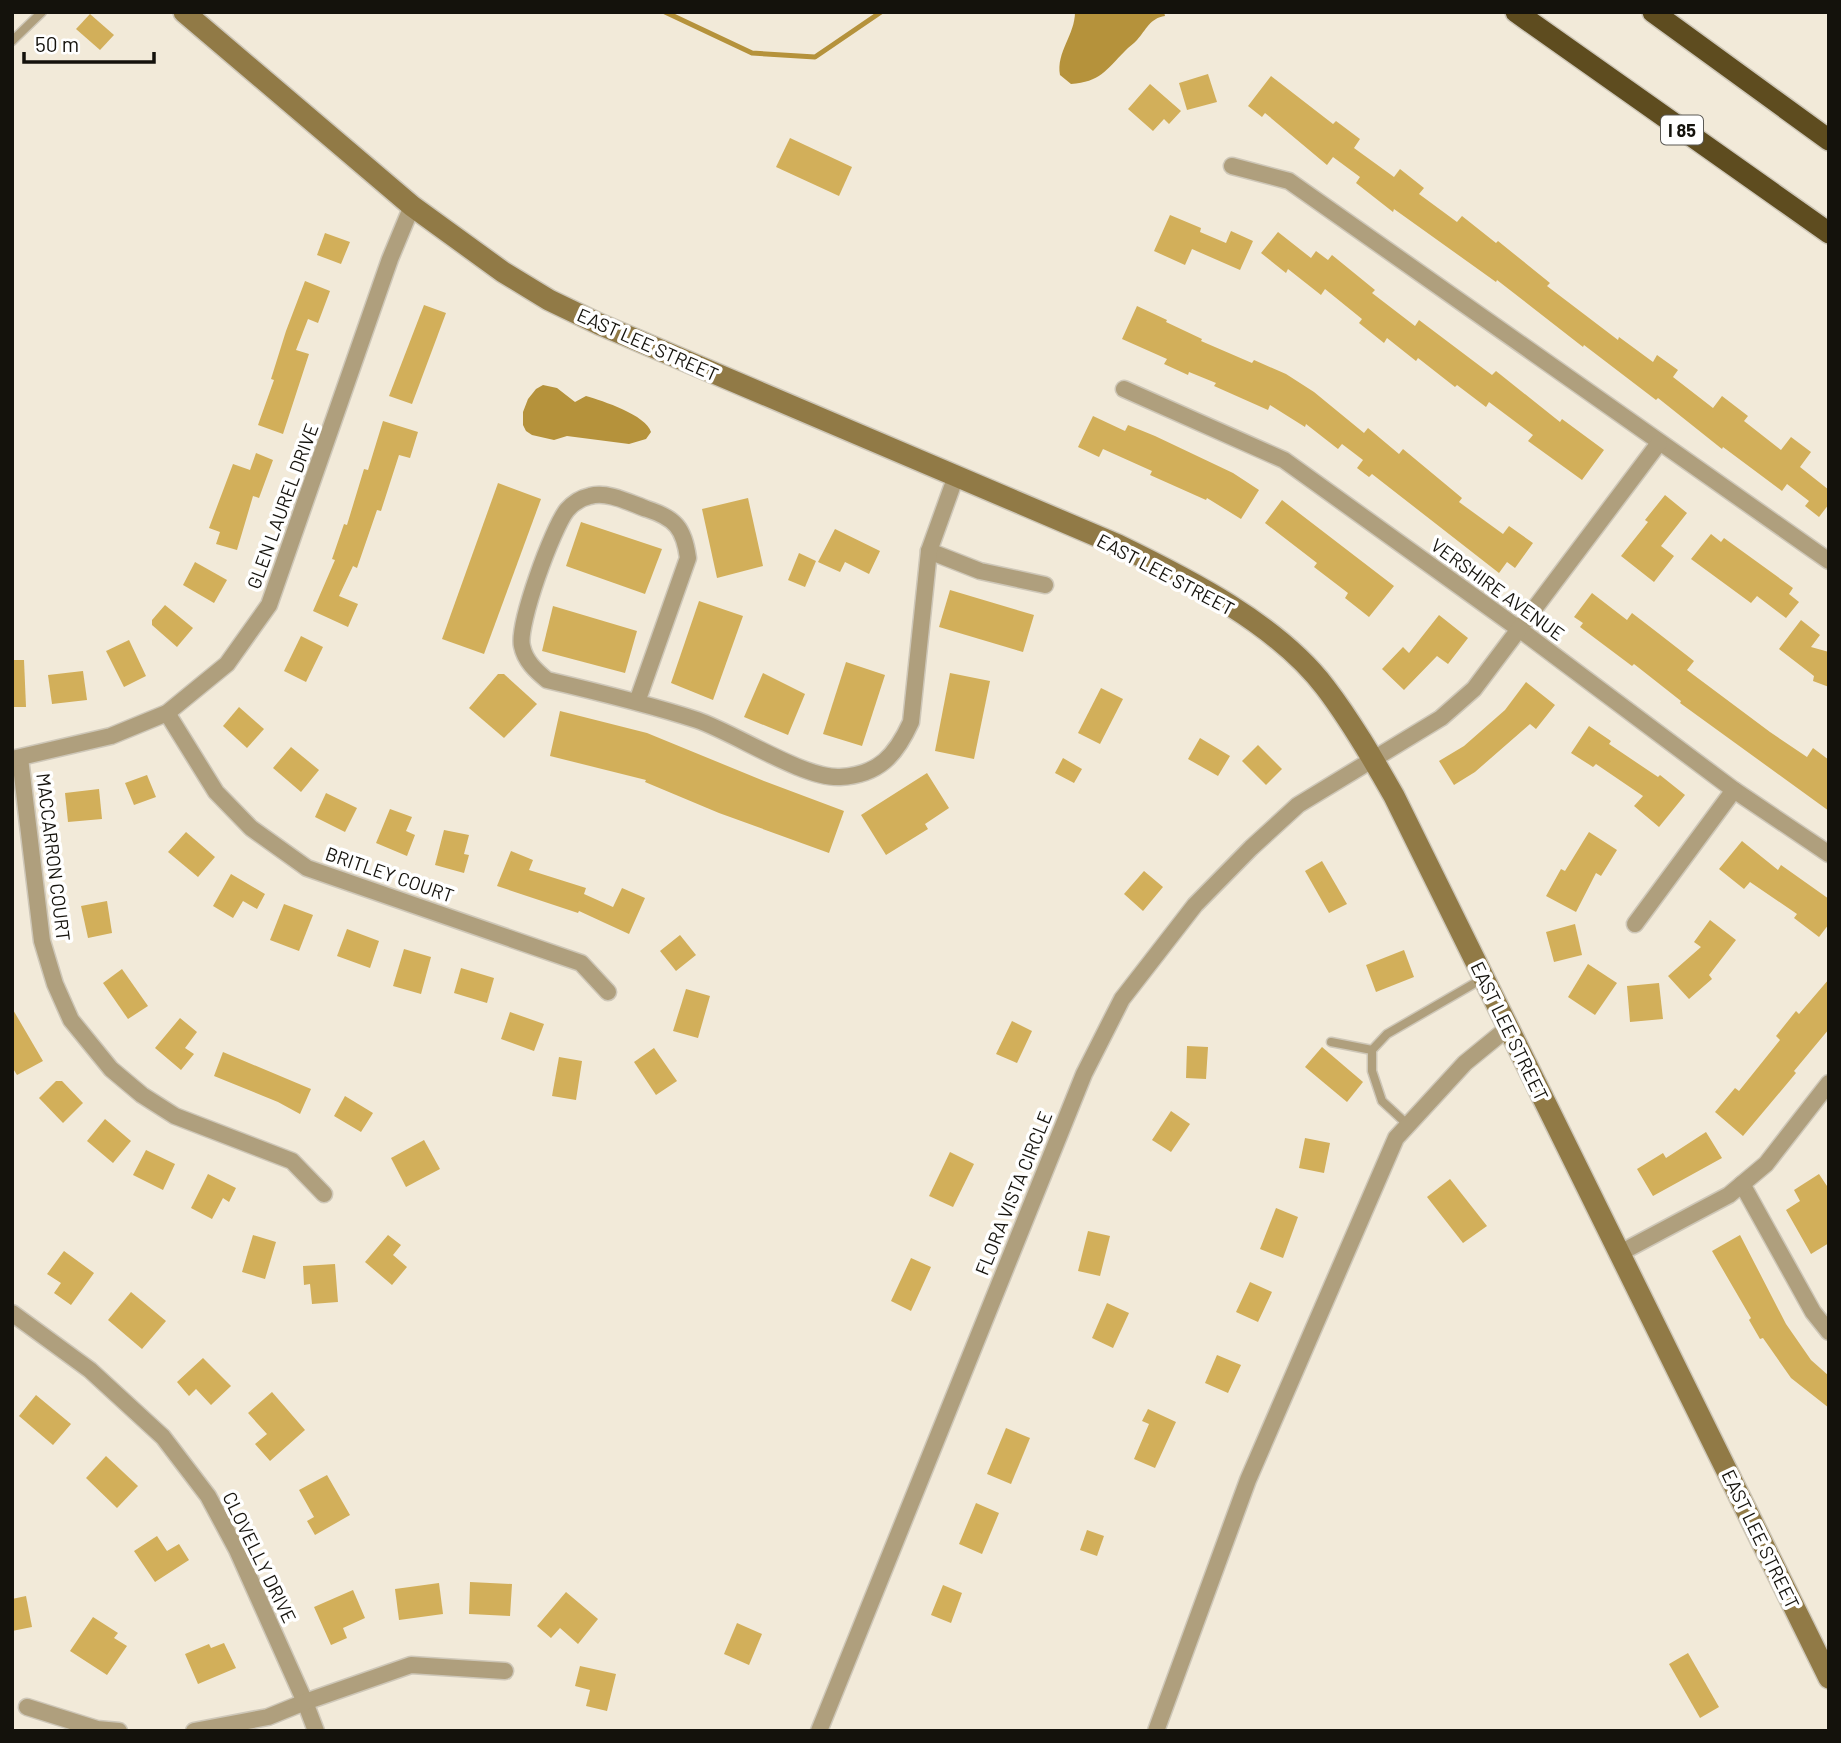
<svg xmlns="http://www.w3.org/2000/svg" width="1841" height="1743" viewBox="0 0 1841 1743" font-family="Barlow,sans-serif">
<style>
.water{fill:#b5923b}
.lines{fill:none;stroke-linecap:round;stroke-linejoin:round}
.stream{stroke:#b5923b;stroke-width:5}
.building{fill:#d2af5a}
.lane-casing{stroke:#cec7b8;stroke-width:11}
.street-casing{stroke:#cec7b8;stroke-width:19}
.secondary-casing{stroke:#cec7b8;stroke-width:24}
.highway-casing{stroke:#cec7b8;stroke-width:24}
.lane{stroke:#af9f7d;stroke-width:8}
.street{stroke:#af9f7d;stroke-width:16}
.secondary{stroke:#917a46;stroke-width:21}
.highway{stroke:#5e4c1f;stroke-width:21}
.labels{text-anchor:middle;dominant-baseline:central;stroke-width:7;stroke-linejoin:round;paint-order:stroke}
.shield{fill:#fff;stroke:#5a5955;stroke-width:2}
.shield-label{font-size:18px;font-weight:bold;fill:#14120c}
.street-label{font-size:19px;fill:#14120c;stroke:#fff}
</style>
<rect width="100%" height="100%" fill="#f2ead9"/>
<g class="water">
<path d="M1075,12h89l1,4c-15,2 -19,14 -28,24 -3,4 -9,7 -12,11 -19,19 -25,31 -54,33l-11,-9c-4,-23 15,-40 15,-63z"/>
<path d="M543,385l14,3 18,14 11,-6c17,5 60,19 65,36l-5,7 -17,5 -62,-8 -13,4 -22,-5 -6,-4 -3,-6v-13l5,-13 8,-10z"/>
</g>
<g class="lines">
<polyline class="stream" points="665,12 752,53 815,57 881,12"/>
</g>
<g class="building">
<polygon points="90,14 114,35 100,50 76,29"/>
<polygon points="1208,74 1217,102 1187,110 1179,83"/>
<polygon points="1271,76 1333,124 1336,121 1360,139 1354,148 1394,177 1400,169 1424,188 1419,194 1457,222 1462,216 1496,243 1498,241 1550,283 1547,286 1618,340 1619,337 1653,362 1657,355 1678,370 1673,377 1713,408 1722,396 1748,416 1744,421 1781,450 1791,437 1811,452 1800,467 1829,490 1829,504 1819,517 1805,506 1809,501 1787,484 1782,491 1723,447 1722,449 1658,398 1656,400 1584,345 1583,347 1497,280 1496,282 1394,209 1393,212 1356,183 1360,177 1333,157 1327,165 1265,113 1262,117 1248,106"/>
<polygon points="1150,84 1181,111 1169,124 1164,119 1153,131 1128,109"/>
<polygon points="790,138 852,167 839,196 776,167"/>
<polygon points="1170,215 1201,228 1200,232 1226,243 1231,231 1253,241 1240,270 1192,249 1185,265 1154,251"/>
<polygon points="1278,232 1311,258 1316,251 1328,260 1332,255 1375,290 1372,293 1415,326 1419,320 1484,369 1492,375 1496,371 1560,422 1562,419 1604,450 1582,480 1528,441 1533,435 1489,402 1486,407 1457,385 1455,387 1418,358 1416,361 1387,338 1384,343 1359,323 1362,319 1325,289 1321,295 1288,269 1286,273 1261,253"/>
<polygon points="325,233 350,242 341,264 317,255"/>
<polygon points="305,281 330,291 318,323 308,319 296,350 309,354 283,434 258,425 274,380 271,379 286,331"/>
<polygon points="424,305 446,313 412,404 389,396"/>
<polygon points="1137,306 1167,320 1166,322 1202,339 1201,341 1252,363 1254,360 1286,374 1314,392 1364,433 1368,428 1399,454 1403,449 1462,498 1459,502 1503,534 1509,526 1533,543 1515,568 1507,562 1499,573 1372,474 1369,477 1357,468 1363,460 1342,444 1338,449 1306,424 1305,427 1270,405 1268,410 1214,386 1216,383 1189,372 1188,375 1164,364 1167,359 1122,339"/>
<polygon points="1093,416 1125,431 1128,425 1155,436 1233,473 1259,490 1241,519 1207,498 1206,500 1150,475 1152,471 1103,449 1099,457 1078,447"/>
<polygon points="383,421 418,432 410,458 399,455 381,511 377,510 357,568 353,566 339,596 358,604 348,627 313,611 335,560 332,559 344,524 347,525 364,469 368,470"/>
<polygon points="256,453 273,460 259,498 253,496 237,550 216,544 220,532 209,528 233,464 250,470"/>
<polygon points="498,483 541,499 484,654 442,639"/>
<polygon points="1665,495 1687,513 1661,546 1674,556 1654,582 1621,556 1648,522 1645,520"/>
<polygon points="748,498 763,566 717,578 702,509"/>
<polygon points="1282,500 1394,586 1369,617 1345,598 1348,593 1314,567 1317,563 1265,523"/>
<polygon points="581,522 662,549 645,594 566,566"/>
<polygon points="835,529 880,551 869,574 845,562 840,572 818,562"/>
<polygon points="1711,534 1721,542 1724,538 1793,588 1789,594 1799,602 1786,618 1757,596 1751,603 1691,559"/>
<polygon points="799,553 816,561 805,587 788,580"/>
<polygon points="195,562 227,580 214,603 183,585"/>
<polygon points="950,590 1034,615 1023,652 939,627"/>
<polygon points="1592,593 1627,620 1632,613 1658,633 1694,661 1687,670 1770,732 1807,757 1813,748 1829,760 1829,811 1680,703 1681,701 1634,664 1632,666 1580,627 1583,623 1574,617"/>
<polygon points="699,601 743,616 713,700 671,683"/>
<polygon points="165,605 193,628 177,647 152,625 152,620"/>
<polygon points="553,606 637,631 625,673 542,651"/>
<polygon points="1439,615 1468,638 1448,664 1437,656 1404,690 1382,669 1403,647 1409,653"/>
<polygon points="1801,620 1820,635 1811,647 1829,652 1829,687 1813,681 1814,676 1779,649"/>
<polygon points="301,636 323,647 306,682 284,671"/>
<polygon points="129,640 146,676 124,687 106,651"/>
<polygon points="12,660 24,660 26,707 12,707"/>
<polygon points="846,662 885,675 862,746 823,734"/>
<polygon points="83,671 87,700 52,704 48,675"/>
<polygon points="763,673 805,694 788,735 744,717"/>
<polygon points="950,673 990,681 974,759 935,751"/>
<polygon points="498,674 504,674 537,704 504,738 469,708"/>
<polygon points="1526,682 1555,705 1536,729 1530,724 1475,772 1454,785 1439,761 1464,746 1505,710"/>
<polygon points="1101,688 1123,699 1100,744 1078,733"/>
<polygon points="239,707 264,729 247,748 223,726"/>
<polygon points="560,711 647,733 764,781 844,811 829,853 719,813 645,782 646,780 550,756"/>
<polygon points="1589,726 1611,741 1609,744 1658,777 1660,775 1685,795 1659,827 1634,806 1643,796 1596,764 1593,767 1571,753"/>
<polygon points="1200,738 1230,756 1218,776 1188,759"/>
<polygon points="1258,745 1282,769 1266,785 1242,761"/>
<polygon points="291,747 319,770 301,792 273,768"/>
<polygon points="1063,758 1082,769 1074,783 1055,773"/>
<polygon points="927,773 949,808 925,824 928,829 886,855 861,815"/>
<polygon points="147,775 156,797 134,805 125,783"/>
<polygon points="99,789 102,819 68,822 65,793"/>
<polygon points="326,793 357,808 345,832 315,817"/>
<polygon points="390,809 412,817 406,831 415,835 407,856 376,843"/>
<polygon points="444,830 469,835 464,854 469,855 464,873 435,865"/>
<polygon points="186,832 215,857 198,877 168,852"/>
<polygon points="1589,832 1617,850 1601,876 1596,873 1576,912 1546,896 1561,869 1565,871"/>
<polygon points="1742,841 1778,870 1781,865 1829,899 1829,924 1819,937 1794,918 1797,914 1750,882 1744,889 1719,869"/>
<polygon points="511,851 533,860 529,870 586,888 584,894 613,907 622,888 645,898 629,934 579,911 578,913 497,886"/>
<polygon points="1322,861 1347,904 1329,913 1305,871"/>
<polygon points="1144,871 1163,887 1143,911 1124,894"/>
<polygon points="231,874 265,894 257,909 243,901 233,918 213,906"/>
<polygon points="107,901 112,933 88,938 81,906"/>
<polygon points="284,904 313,915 299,951 270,940"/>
<polygon points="1710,920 1736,940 1709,975 1712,979 1689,999 1668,976 1701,947 1694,942"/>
<polygon points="1575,924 1582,955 1554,962 1546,932"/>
<polygon points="347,929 379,941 370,968 337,956"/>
<polygon points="680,935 696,955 676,971 660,951"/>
<polygon points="404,949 431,957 421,994 393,986"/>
<polygon points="1404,950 1414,977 1376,992 1366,965"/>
<polygon points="1588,964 1617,983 1595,1015 1568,997"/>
<polygon points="461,968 494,978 487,1003 454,993"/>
<polygon points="122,969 148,1006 128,1019 103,983"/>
<polygon points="1829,979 1829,1029 1794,1071 1796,1073 1743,1136 1715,1112 1735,1088 1739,1091 1780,1040 1776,1036 1796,1011 1799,1014"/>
<polygon points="1659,983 1663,1019 1630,1022 1627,986"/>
<polygon points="686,989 710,996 698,1038 673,1031"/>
<polygon points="12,1008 43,1061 17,1075 12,1067"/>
<polygon points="510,1012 544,1024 534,1051 501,1039"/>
<polygon points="180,1018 197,1032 185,1048 194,1054 181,1070 155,1048"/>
<polygon points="1012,1021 1032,1031 1017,1063 996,1054"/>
<polygon points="1187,1046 1208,1047 1206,1079 1186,1078"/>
<polygon points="1322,1047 1363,1082 1347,1102 1305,1067"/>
<polygon points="654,1048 677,1081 656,1095 634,1062"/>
<polygon points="223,1052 311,1089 300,1114 278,1102 214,1076"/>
<polygon points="559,1057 582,1061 576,1100 552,1096"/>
<polygon points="56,1081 62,1081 83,1103 63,1123 39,1098"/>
<polygon points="345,1096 373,1113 361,1132 334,1116"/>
<polygon points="1171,1111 1190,1124 1171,1152 1152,1140"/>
<polygon points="105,1119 131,1141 113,1163 87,1141"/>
<polygon points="1706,1132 1722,1158 1653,1196 1637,1169 1663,1153 1666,1158"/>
<polygon points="1305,1138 1330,1143 1324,1173 1299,1168"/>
<polygon points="424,1140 440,1169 406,1187 391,1158"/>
<polygon points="146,1150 175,1164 163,1190 133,1175"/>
<polygon points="950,1152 974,1164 953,1207 929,1196"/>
<polygon points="208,1174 236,1188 229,1202 223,1198 212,1219 191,1208"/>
<polygon points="1819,1174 1829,1189 1829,1243 1811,1254 1786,1210 1800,1201 1794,1190"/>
<polygon points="1450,1179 1487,1226 1463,1243 1427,1197"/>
<polygon points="1276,1208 1298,1217 1283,1258 1260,1249"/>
<polygon points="1088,1231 1110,1236 1100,1276 1078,1271"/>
<polygon points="253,1235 276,1242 265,1279 242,1272"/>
<polygon points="388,1235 401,1245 393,1255 407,1267 392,1285 365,1262"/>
<polygon points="1740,1235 1786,1324 1811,1360 1829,1376 1829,1408 1791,1378 1763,1338 1760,1339 1749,1320 1751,1318 1712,1251"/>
<polygon points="64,1251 94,1273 71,1305 54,1293 61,1283 47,1274"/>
<polygon points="911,1258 931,1267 911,1311 891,1301"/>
<polygon points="335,1264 338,1302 312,1304 310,1284 304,1285 303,1266"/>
<polygon points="1250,1282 1272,1292 1258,1322 1236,1312"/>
<polygon points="131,1292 166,1321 142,1349 108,1320"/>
<polygon points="1107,1303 1129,1313 1113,1348 1092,1338"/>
<polygon points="1217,1355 1241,1365 1228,1393 1205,1383"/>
<polygon points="203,1358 231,1386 211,1405 196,1389 189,1396 177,1382"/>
<polygon points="272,1392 305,1430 270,1461 255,1444 267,1434 248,1413"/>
<polygon points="36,1395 71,1424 53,1445 19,1416"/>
<polygon points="1148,1409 1176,1422 1155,1468 1134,1459 1149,1424 1142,1421"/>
<polygon points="1006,1428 1030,1438 1011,1484 987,1474"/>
<polygon points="106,1456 138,1486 117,1508 86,1478"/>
<polygon points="327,1475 350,1515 315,1535 307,1521 314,1517 299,1490"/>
<polygon points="976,1503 999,1513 982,1554 959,1544"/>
<polygon points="1087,1530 1104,1536 1097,1556 1080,1550"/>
<polygon points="157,1536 167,1551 179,1544 189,1560 155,1582 134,1551"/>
<polygon points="470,1582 512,1584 510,1616 469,1614"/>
<polygon points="439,1583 443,1614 399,1620 395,1589"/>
<polygon points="943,1585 962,1593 951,1623 931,1615"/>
<polygon points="353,1590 365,1618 343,1628 347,1638 331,1645 314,1607"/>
<polygon points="566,1592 598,1619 578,1644 560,1628 551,1638 537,1626"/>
<polygon points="26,1596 32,1627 12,1631 12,1599"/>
<polygon points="93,1617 118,1633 114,1638 127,1646 107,1675 70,1651"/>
<polygon points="737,1623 762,1634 749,1665 724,1654"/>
<polygon points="224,1643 236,1668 198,1684 185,1654 209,1644 211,1648"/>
<polygon points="1688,1653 1719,1707 1700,1718 1669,1664"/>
<polygon points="580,1666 616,1674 607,1711 586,1706 590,1690 575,1686"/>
</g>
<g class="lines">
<g class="lane-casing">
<g id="lane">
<polyline points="12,41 42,12"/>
<polyline points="1331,1042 1372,1050"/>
<polyline points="1408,1125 1382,1101 1372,1071 1372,1050 1387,1034 1482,979"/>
</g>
</g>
<g class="street-casing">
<g id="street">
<polyline points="1232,166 1289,181 1829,561"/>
<polyline points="1124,389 1284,460 1519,629 1734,790 1829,854"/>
<polyline points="929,551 980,571 1045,585"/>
<path d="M637,702l51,-144c-4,-30 -13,-40 -41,-49 -17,-6 -39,-18 -57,-13 -9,2 -17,7 -23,14 -14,17 -50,115 -45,136 3,15 14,25 25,34 51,12 101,24 150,40 38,13 107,59 143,57 39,-2 56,-22 71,-55l18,-171 27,-75"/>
<polyline points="167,713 216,792 251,828 307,868 581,963 608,992"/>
<polyline points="20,758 42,941 55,984 71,1020 111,1069 142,1095 175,1116 292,1161 324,1194"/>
<polyline points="12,759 111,736 167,713 227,664 269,605 390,259 412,206"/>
<polyline points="1635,924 1734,790"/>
<polyline points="1742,1184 1813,1312 1829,1332"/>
<polyline points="1620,1253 1729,1195 1766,1164 1829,1083"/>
<polyline points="12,1313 90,1370 163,1437 208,1496 237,1550 305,1702 316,1731"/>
<polyline points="27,1707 97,1729 119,1731"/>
<polyline points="194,1731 268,1717 305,1702 411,1665 505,1671"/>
<polyline points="819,1731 1084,1074 1122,999 1195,905 1251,848 1298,805 1441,718 1474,689 1659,443"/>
<polyline points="1156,1731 1248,1480 1396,1138 1465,1063 1509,1027"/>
</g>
</g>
<g class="secondary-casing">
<path id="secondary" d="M184,12l228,194 91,66 46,28 50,24 519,221c70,34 159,79 207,142 26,34 48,72 69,109l435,882"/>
</g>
<g class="highway-casing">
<g id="highway">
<polyline points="1516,12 1829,233"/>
<polyline points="1653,12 1829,140"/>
</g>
</g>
<use href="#lane" class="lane"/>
<use href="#street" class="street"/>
<use href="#secondary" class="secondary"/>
<use href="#highway" class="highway"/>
</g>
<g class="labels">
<rect class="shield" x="1661" y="115.5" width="42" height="29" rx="5"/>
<g class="shield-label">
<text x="1682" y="130">I 85</text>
</g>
<g class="street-label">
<text transform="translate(648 344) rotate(24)">EAST LEE STREET</text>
<text transform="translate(282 506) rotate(-70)">GLEN LAUREL DRIVE</text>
<text transform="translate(1166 574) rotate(28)">EAST LEE STREET</text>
<text transform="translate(1498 589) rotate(36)">VERSHIRE AVENUE</text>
<text transform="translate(54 857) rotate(83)">MACCARRON COURT</text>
<text transform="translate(390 874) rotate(19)">BRITLEY COURT</text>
<text transform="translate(1510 1031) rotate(64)">EAST LEE STREET</text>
<text transform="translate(1013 1193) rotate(-68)">FLORA VISTA CIRCLE</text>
<text transform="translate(1761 1539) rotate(64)">EAST LEE STREET</text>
<text transform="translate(260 1557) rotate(64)">CLOVELLY DRIVE</text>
</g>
</g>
<rect width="1841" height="1743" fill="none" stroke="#14120c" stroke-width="28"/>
<path d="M24 52v10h130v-10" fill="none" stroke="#14120c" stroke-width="3.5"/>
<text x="35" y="52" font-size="21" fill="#14120c" stroke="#ffffff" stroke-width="5" paint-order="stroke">50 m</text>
</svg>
